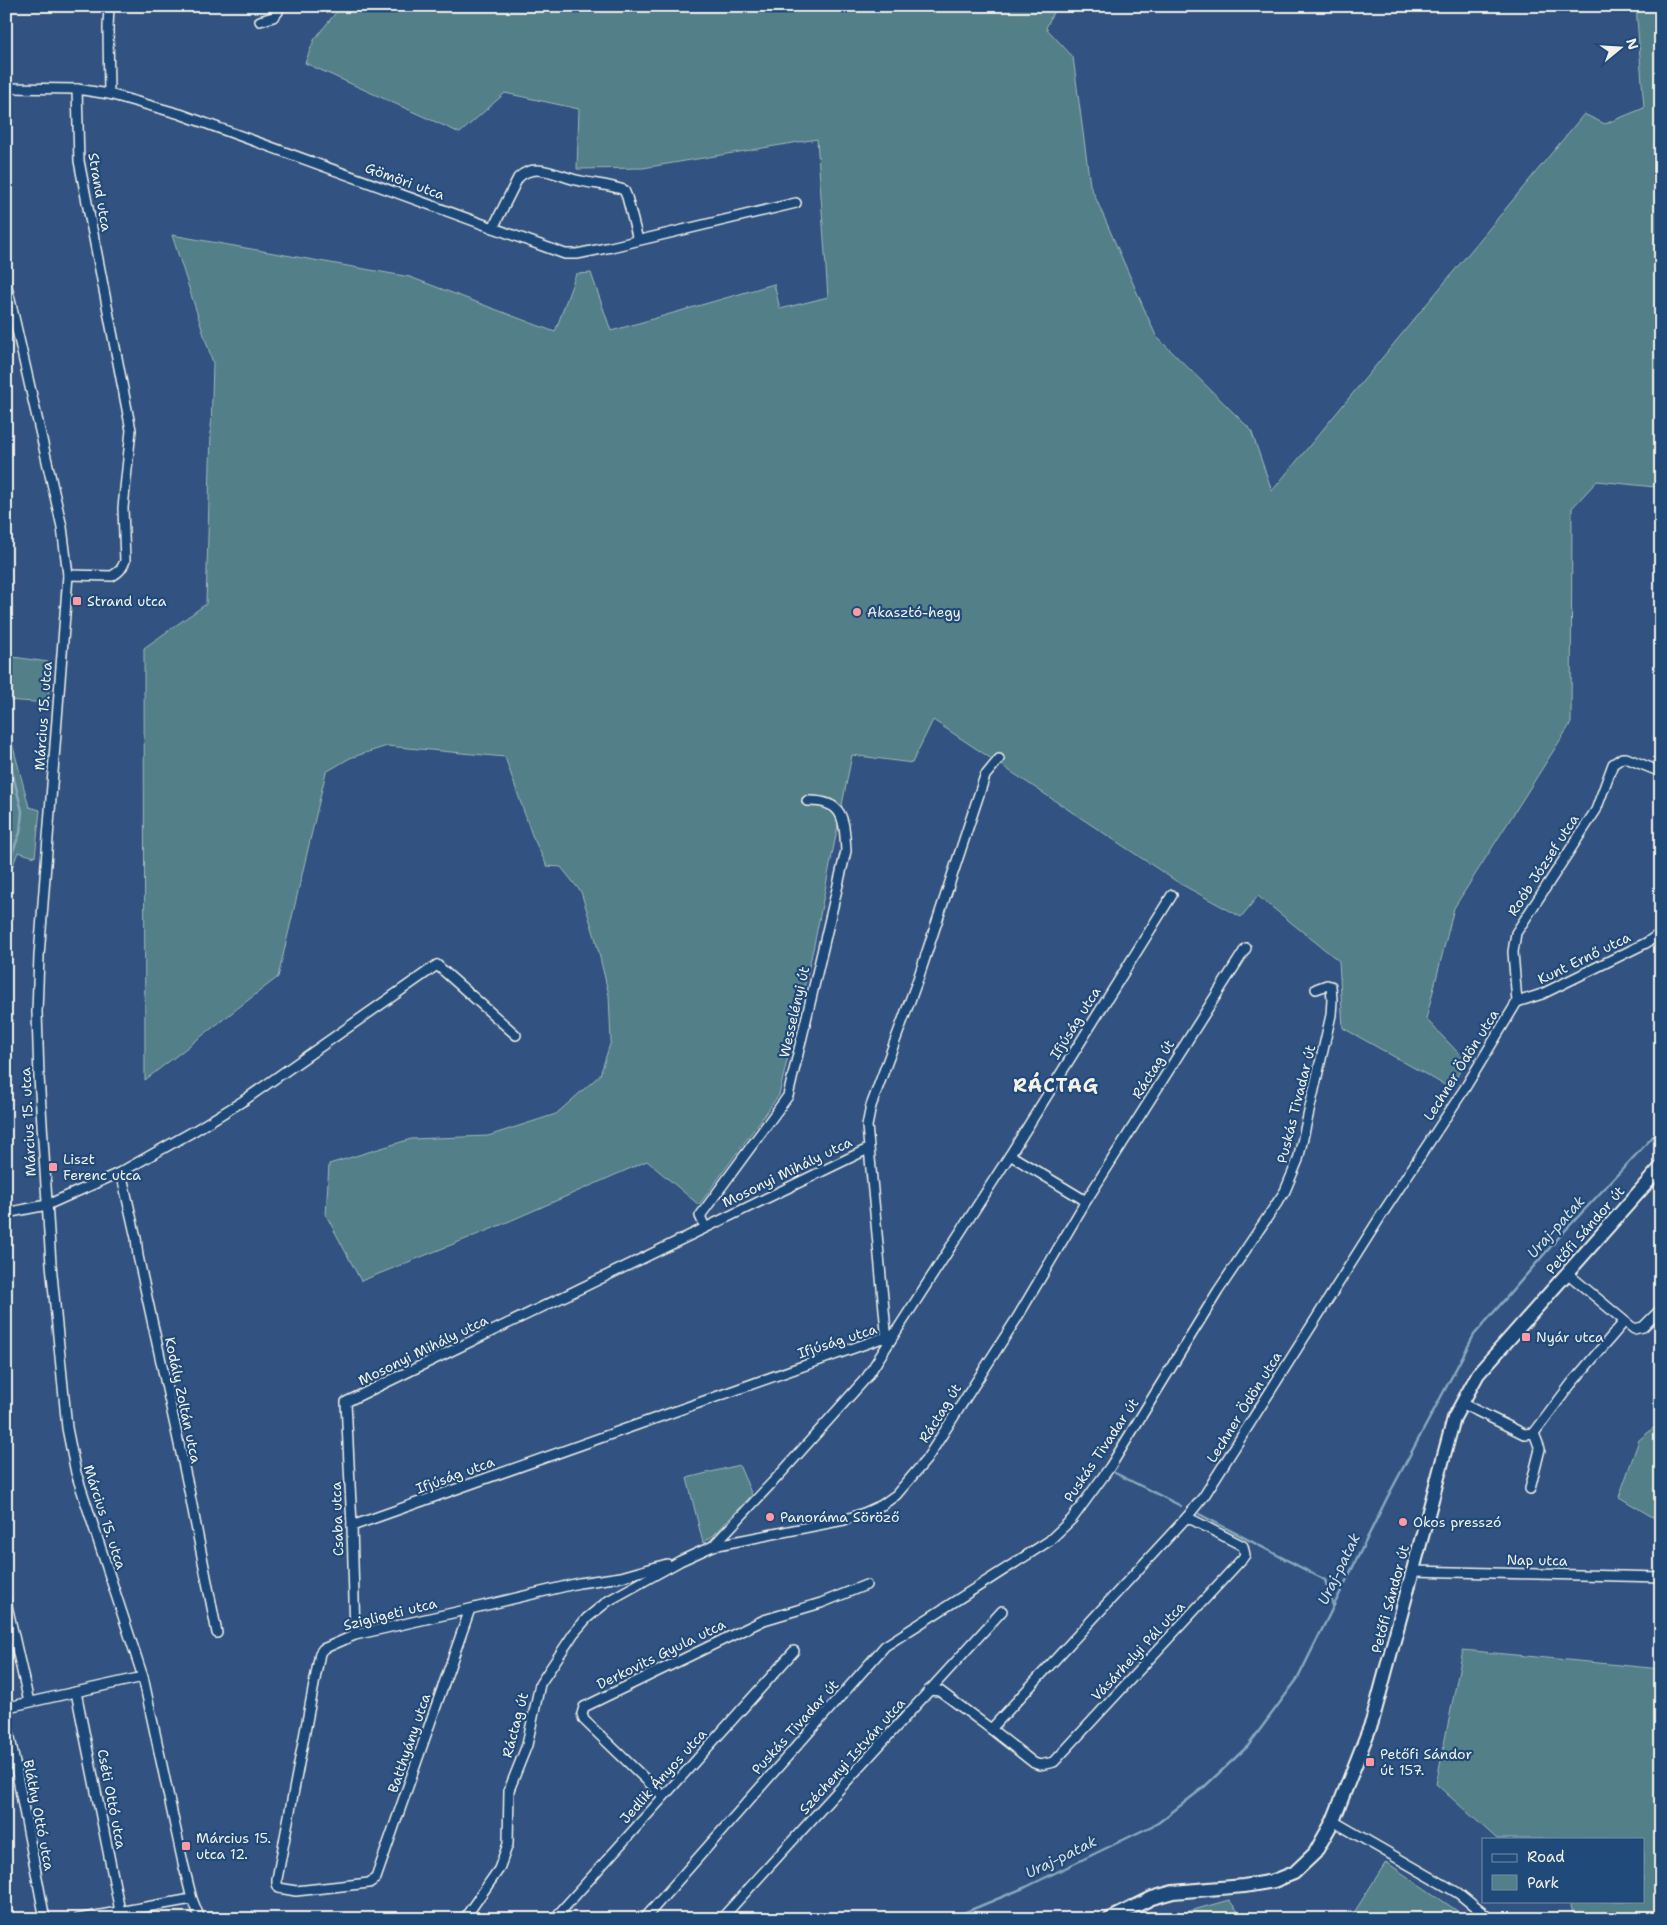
<svg xmlns="http://www.w3.org/2000/svg" width="1667" height="1925" viewBox="0 0 1667 1925" font-family="'Shantell Sans',sans-serif">
<style>
.green{fill:#527f88;stroke:#a3b8b8}
.lines{fill:none;stroke-linecap:round;stroke-linejoin:round}
.stream{stroke:#8aa8bd;stroke-width:2.5}
.street-casing{stroke:#f4f1e8;stroke-width:12}
.secondary-casing{stroke:#f4f1e8;stroke-width:16}
.street{stroke:#1f4a7a;stroke-width:9}
.secondary{stroke:#1f4a7a;stroke-width:12}
.poi-dot{fill:#ff9aa2;stroke:#1f4a7a;stroke-width:2}
.labels{text-anchor:middle;dominant-baseline:central;stroke-width:4.5;stroke-linejoin:round;paint-order:stroke}
.street-label{font-size:14px;fill:#f4f1e8;stroke:#1f4a7a}
.poi-label{font-size:14px;fill:#f4f1e8;stroke:#1f4a7a;text-anchor:start}
.water-label{font-size:15px;font-style:italic;fill:#d9dfdd;stroke:#1f4a7a}
.district-label{font-size:19px;font-weight:bold;letter-spacing:1px;fill:#f4f1e8;stroke:#1f4a7a}
</style>
<rect width="100%" height="100%" fill="#325382"/>
<filter id="ink" filterUnits="userSpaceOnUse"><feTurbulence type="fractalNoise" baseFrequency=".02" numOctaves="2"/><feDisplacementMap in="SourceGraphic" scale="10" xChannelSelector="R" yChannelSelector="G"/><feConvolveMatrix kernelMatrix="1 2 1 2 8 2 1 2 1" color-interpolation-filters="sRGB"/></filter>
<g filter="url(#ink)">
<g class="green">
<polygon points="341,6 1056,6 1046,28 1073,57 1090,185 1156,336 1251,430 1272,491 1584,114 1605,124 1644,108 1636,6 1661,6 1661,485 1655,487 1597,481 1572,508 1571,723 1454,908 1426,1019 1466,1061 1450,1088 1343,1028 1339,961 1258,896 1241,917 1179,883 933,720 912,763 852,755 814,945 779,1095 699,1205 647,1161 496,1227 361,1281 326,1215 329,1164 411,1139 488,1136 556,1114 600,1075 611,1041 609,995 595,937 581,892 561,867 547,866 532,835 505,757 387,746 350,758 326,772 278,977 145,1080 144,648 206,604 213,363 172,235 410,277 555,332 576,274 591,273 611,331 774,284 780,309 828,297 817,139 643,168 577,169 579,109 505,93 460,133 305,63 314,40"/>
<polygon points="6,656 48,662 49,703 6,700"/>
<polygon points="6,720 29,807 40,810 35,857 18,852 6,884"/>
<polygon points="1661,1422 1661,1520 1659,1521 1619,1497 1639,1440"/>
<polygon points="739,1465 752,1495 715,1534 703,1543 687,1478"/>
<polygon points="1463,1650 1661,1669 1661,1919 1574,1919 1571,1905 1567,1901 1643,1901 1643,1839 1497,1839 1436,1784"/>
<polygon points="1386,1862 1469,1919 1350,1919"/>
<polygon points="1229,1900 1244,1919 1161,1919"/>
</g>
<g class="lines">
<g class="stream">
<polyline points="6,747 22,811 20,833 6,868"/>
<polyline points="1115,1473 1181,1506"/>
<polyline points="1199,1514 1325,1580 1333,1605"/>
<polyline points="949,1919 1026,1887 1158,1823 1203,1788 1248,1746 1298,1678 1387,1498 1474,1335 1560,1236 1661,1128"/>
</g>
<g class="street-casing">
<g id="street">
<polyline points="109,6 108,28 109,94"/>
<polyline points="260,21 273,17 278,12 277,6"/>
<polyline points="6,88 77,89 109,94 180,114 565,254 577,254 611,247 796,203"/>
<path d="M493,228l25,-50c18,-18 43,0 63,3 14,3 29,4 43,9l3,7 11,43"/>
<polyline points="6,282 62,527 68,575 39,956 37,1012 39,1077 51,1264 67,1428 76,1473 143,1677 183,1863 192,1899 200,1919"/>
<path d="M68,575l44,1c7,-4 10,-7 13,-15l-2,-53 8,-78 -52,-269 -2,-72"/>
<polyline points="1517,1002 1513,952 1516,933 1596,810 1613,764 1622,758 1626,758 1661,772"/>
<polyline points="1517,1002 1542,994 1646,943 1661,933"/>
<polyline points="1010,1155 1086,1201"/>
<polyline points="121,1172 136,1238 138,1256 189,1490 217,1633"/>
<polyline points="6,1213 47,1205 121,1172 194,1131 243,1101 437,965 516,1035"/>
<path d="M705,1227l-5,-11 88,-120 58,-245c-2,-31 -1,-51 -39,-50"/>
<polyline points="1567,1273 1634,1329 1643,1327 1661,1309"/>
<polyline points="1461,1403 1524,1434 1534,1433 1571,1384 1624,1322"/>
<polyline points="1530,1489 1540,1449 1534,1433"/>
<polyline points="352,1526 882,1338 890,1341 1010,1155 1172,895"/>
<polyline points="713,1546 783,1471 867,1377 890,1341 886,1331 867,1126 871,1106 918,979 985,776 999,759"/>
<polyline points="1413,1571 1661,1577"/>
<polyline points="6,1601 29,1702"/>
<polyline points="470,1609 376,1878 369,1883 296,1891 279,1888 277,1884 277,1879 320,1653 323,1649 355,1635 470,1609 579,1583 621,1577 667,1564"/>
<polyline points="355,1635 352,1526 346,1402 868,1149"/>
<polyline points="929,1690 940,1691 991,1729 1187,1517 1204,1496 1384,1211 1465,1088 1517,1002"/>
<polyline points="76,1692 120,1911"/>
<polyline points="6,1710 8,1707 143,1677"/>
<polyline points="6,1717 45,1919"/>
<polyline points="991,1729 1034,1763 1040,1765 1054,1762 1242,1559 1245,1555 1243,1546 1187,1517"/>
<polyline points="663,1796 584,1720 582,1714 584,1707 764,1620 821,1603 866,1585"/>
<polyline points="1333,1821 1458,1893 1490,1919"/>
<polyline points="78,1919 192,1899"/>
<polyline points="464,1919 499,1869 508,1844 509,1790 527,1745 540,1684 574,1633 587,1618 608,1601 680,1561 713,1546 844,1520 864,1513 882,1505 896,1495 926,1460 1017,1318 1086,1201 1246,948"/>
<polyline points="554,1919 794,1651"/>
<polyline points="644,1919 885,1646 1049,1541 1072,1519 1110,1467 1218,1291 1285,1191 1298,1160 1331,1015 1332,1000 1331,986 1327,985 1316,989"/>
<polyline points="721,1919 1002,1611"/>
</g>
</g>
<g class="secondary-casing">
<polyline id="secondary" points="1110,1919 1152,1898 1173,1892 1244,1886 1274,1881 1294,1873 1315,1853 1333,1821 1372,1722 1454,1418 1478,1374 1661,1167"/>
</g>
<use href="#street" class="street"/>
<use href="#secondary" class="secondary"/>
</g>
</g>
<g class="poi-dot">
<rect x="72" y="596" width="10" height="10" rx="2.5"/>
<circle cx="857" cy="612" r="5"/>
<rect x="48" y="1162" width="10" height="10" rx="2.5"/>
<rect x="1521" y="1332" width="10" height="10" rx="2.5"/>
<circle cx="770" cy="1517" r="5"/>
<circle cx="1403" cy="1522" r="5"/>
<rect x="1365" y="1757" width="10" height="10" rx="2.5"/>
<rect x="181" y="1841" width="10" height="10" rx="2.5"/>
</g>
<g class="labels">
<g class="street-label">
<text transform="translate(405 181) rotate(20)">Gömöri utca</text>
<text transform="translate(100 192) rotate(80)">Strand utca</text>
<text transform="translate(43 716) rotate(-86)">Március 15. utca</text>
<text transform="translate(1543 865) rotate(-57)">Roób József utca</text>
<text transform="translate(1584 958) rotate(-26)">Kunt Ernő utca</text>
<text transform="translate(794 1012) rotate(-77)">Wesselényi út</text>
<text transform="translate(1075 1023) rotate(-58)">Ifjúság utca</text>
<text transform="translate(1461 1065) rotate(-58)">Lechner Ödön utca</text>
<text transform="translate(1153 1069) rotate(-58)">Ráctag út</text>
<text transform="translate(1296 1104) rotate(-76)">Puskás Tivadar út</text>
<text transform="translate(28 1122) rotate(-93)">Március 15. utca</text>
<text transform="translate(787 1172) rotate(-26)">Mosonyi Mihály utca</text>
<text transform="translate(1585 1230) rotate(-49)">Petőfi Sándor út</text>
<text transform="translate(837 1341) rotate(-18)">Ifjúság utca</text>
<text transform="translate(423 1350) rotate(-26)">Mosonyi Mihály utca</text>
<text transform="translate(183 1400) rotate(78)">Kodály Zoltán utca</text>
<text transform="translate(1244 1407) rotate(-58)">Lechner Ödön utca</text>
<text transform="translate(940 1413) rotate(-58)">Ráctag út</text>
<text transform="translate(1101 1450) rotate(-56)">Puskás Tivadar út</text>
<text transform="translate(455 1475) rotate(-20)">Ifjúság utca</text>
<text transform="translate(105 1517) rotate(72)">Március 15. utca</text>
<text transform="translate(337 1519) rotate(-92)">Csaba utca</text>
<text transform="translate(1537 1560) rotate(1)">Nap utca</text>
<text transform="translate(1390 1599) rotate(-75)">Petőfi Sándor út</text>
<text transform="translate(390 1614) rotate(-14)">Szigligeti utca</text>
<text transform="translate(1138 1651) rotate(-47)">Vásárhelyi Pál utca</text>
<text transform="translate(661 1654) rotate(-26)">Derkovits Gyula utca</text>
<text transform="translate(515 1725) rotate(-75)">Ráctag út</text>
<text transform="translate(795 1727) rotate(-48)">Puskás Tivadar út</text>
<text transform="translate(409 1743) rotate(-71)">Batthyány utca</text>
<text transform="translate(852 1756) rotate(-48)">Széchenyi István utca</text>
<text transform="translate(663 1776) rotate(-48)">Jedlik Ányos utca</text>
<text transform="translate(112 1799) rotate(79)">Cséti Ottó utca</text>
<text transform="translate(39 1815) rotate(79)">Bláthy Ottó utca</text>
</g>
<g class="poi-label">
<text x="87" y="601">Strand utca</text>
<text x="867" y="612">Akasztó-hegy</text>
<text x="63" y="1159">Liszt<tspan x="63" dy="16">Ferenc utca</tspan></text>
<text x="1536" y="1337">Nyár utca</text>
<text x="780" y="1517">Panoráma Söröző</text>
<text x="1413" y="1522">Okos presszó</text>
<text x="1380" y="1754">Petőfi Sándor<tspan x="1380" dy="16">út 157.</tspan></text>
<text x="196" y="1838">Március 15.<tspan x="196" dy="16">utca 12.</tspan></text>
</g>
<g class="water-label">
<text transform="translate(1556 1227) rotate(-48)">Uraj-patak</text>
<text transform="translate(1339 1569) rotate(-64)">Uraj-patak</text>
<text transform="translate(1061 1857) rotate(-26)">Uraj-patak</text>
</g>
<g class="district-label">
<text x="1056" y="1085">RÁCTAG</text>
</g>
</g>
<rect width="1667" height="1925" fill="none" stroke="#1f4a7a" stroke-width="25"/>
<rect x="12" y="12" width="1642" height="1900" fill="none" stroke="#f4f1e8" stroke-width="2" filter="url(#ink)"/>
<rect x="1482" y="1838" width="162" height="65" fill="#1f4a7a" stroke="#748da6"/>
<rect x="1492" y="1854" width="25" height="8" fill="#1f4a7a" stroke="#748da6"/>
<text x="1527" y="1862" font-size="15" fill="#f4f1e8">Road</text>
<rect x="1492" y="1875" width="25" height="15" fill="#527f88" stroke="#748da6"/>
<text x="1527" y="1888" font-size="15" fill="#f4f1e8">Park</text>
<g transform="translate(1620 48) rotate(72)" stroke="#1f4a7a" stroke-width="4" paint-order="stroke">
<path d="M0-4L9 19L0 12L-9 19Z" fill="#f4f1e8"/>
<text y="-8" font-size="14" font-weight="bold" text-anchor="middle" fill="#f4f1e8">N</text>
</g>
</svg>
